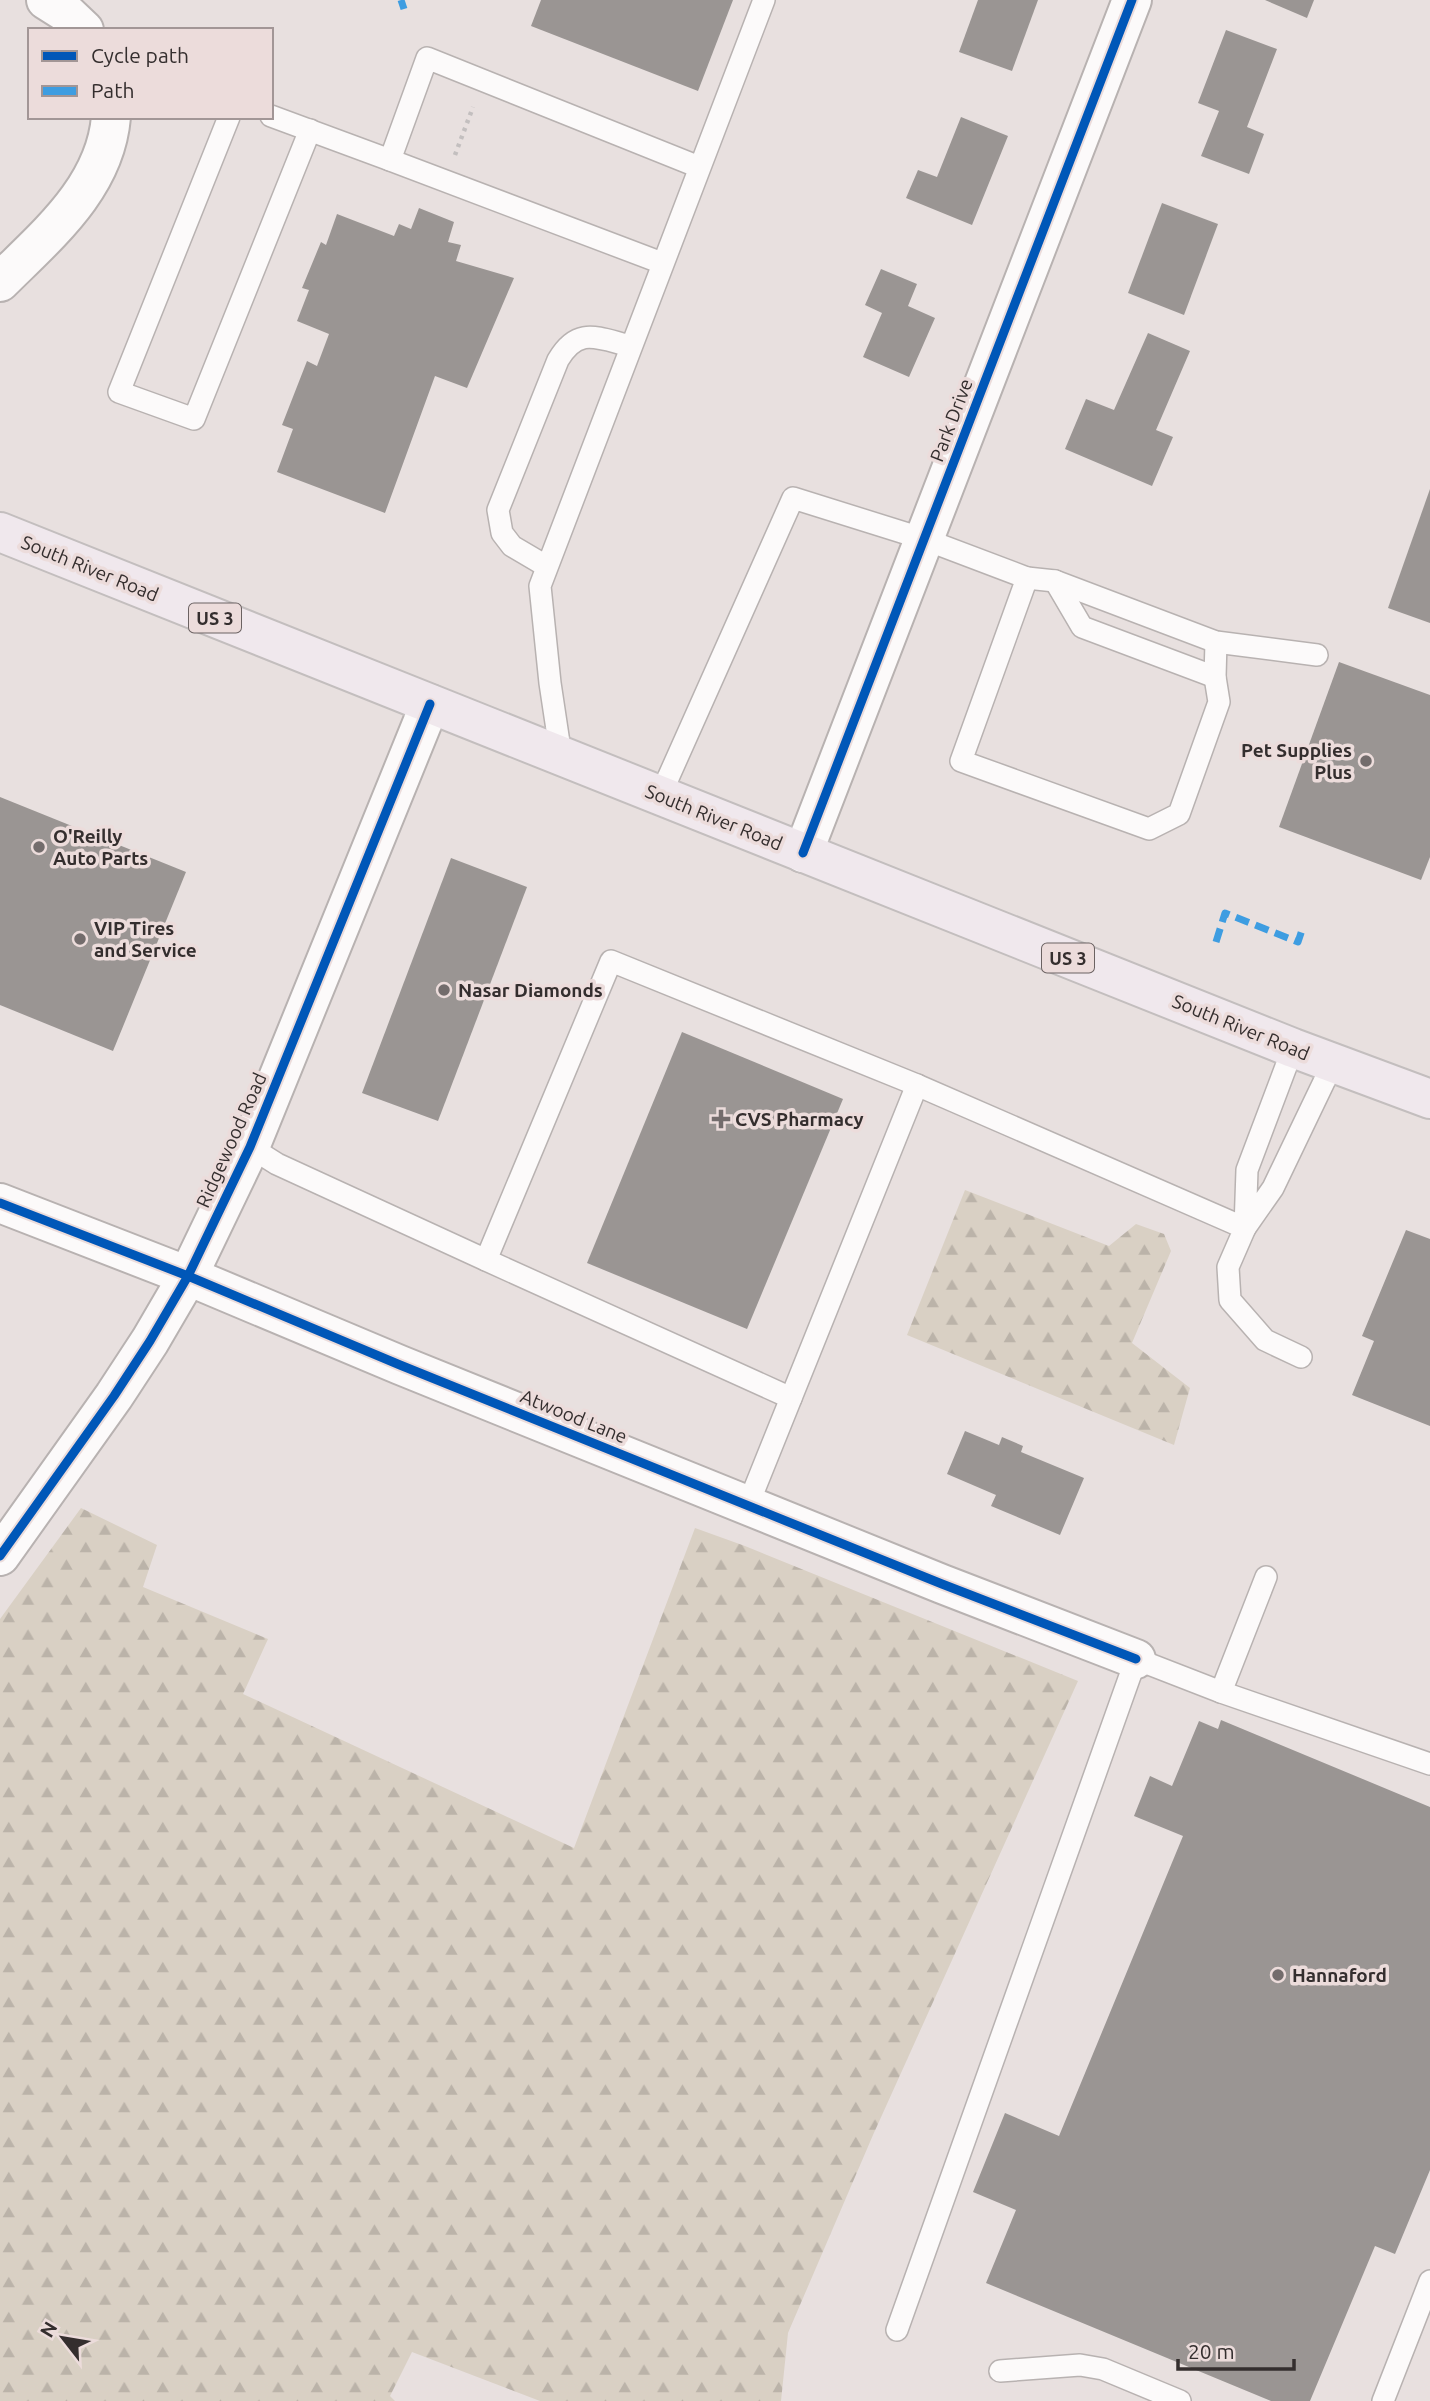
<svg xmlns="http://www.w3.org/2000/svg" width="1430" height="2401" viewBox="0 0 1430 2401" font-family="Ubuntu,sans-serif">
<style>
.forest{fill:url(#forest-firs)}
.building{fill:#9a9593}
.lines{fill:none;stroke-linecap:round;stroke-linejoin:round}
.service-casing{stroke:#b8b2b1;stroke-width:24}
.minor-casing{stroke:#b8b2b1;stroke-width:42}
.primary-casing{stroke:#c3bebe;stroke-width:42}
.path{stroke:#c3bfbf;stroke-width:4.5;stroke-dasharray:3.5 5;stroke-linecap:butt}
.service{stroke:#fcfafa;stroke-width:21}
.minor{stroke:#fcfafa;stroke-width:38}
.primary{stroke:#f0e8ed;stroke-width:38}
.quiet{stroke:#3e9de1;stroke-width:7;stroke-dasharray:14 7;stroke-linecap:butt}
.cycleway-casing{stroke:#ecdcdb;stroke-width:13}
.cycleway{stroke:#0057b8;stroke-width:9}
.poi-dot{fill:#736c6c;stroke:#ecdcdb;stroke-width:2.5}
.labels{text-anchor:middle;dominant-baseline:central;stroke-width:7;stroke-linejoin:round;paint-order:stroke}
.shield{fill:#ecdcdb;stroke:#6b6262;stroke-width:2}
.shield-label{font-size:18px;font-weight:bold;fill:#342e2e}
.street-label{font-size:19px;fill:#342e2e;stroke:#ecdcdb}
.poi-label{font-size:19px;font-weight:bold;fill:#342e2e;stroke:#ecdcdb;text-anchor:start}
</style>
<defs>
<pattern id="forest-firs" width="22" height="20" patternUnits="userSpaceOnUse" patternTransform="scale(1.75)"><rect width="22" height="20" fill="#d9d0c4"/><path d="M5 1l3.5 6h-7zM16 11l3.5 6h-7z" fill="#bbb3a9"/></pattern>
</defs>
<rect width="100%" height="100%" fill="#e8e0df"/>
<g class="forest">
<polygon points="965,1190 1109,1246 1136,1224 1164,1234 1171,1251 1132,1343 1190,1388 1174,1445 907,1335"/>
<polygon points="81,1508 157,1545 143,1587 268,1639 243,1694 574,1848 695,1528 745,1546 1078,1681 873,2135 788,2333 781,2401 540,2401 412,2352 390,2396 395,2401 0,2401 0,1619"/>
</g>
<g class="building">
<polygon points="541,0 733,0 698,91 531,26"/>
<polygon points="978,0 1038,0 1012,71 959,52"/>
<polygon points="1265,0 1314,0 1307,18"/>
<polygon points="1226,30 1277,49 1247,127 1264,134 1249,174 1201,156 1219,111 1198,103"/>
<polygon points="961,117 1008,136 972,225 906,198 918,170 937,177"/>
<polygon points="1162,203 1218,224 1184,315 1128,293"/>
<polygon points="419,208 454,222 448,242 461,245 456,261 514,278 467,388 435,376 385,513 277,472 293,429 282,425 307,361 317,366 329,334 297,321 309,290 302,288 321,242 326,245 337,214 394,236 399,224 411,229"/>
<polygon points="881,269 917,284 908,306 935,318 909,377 863,357 882,313 865,305"/>
<polygon points="1148,333 1190,351 1156,430 1173,437 1152,486 1065,449 1086,399 1114,410"/>
<polygon points="1430,489 1430,623 1388,608"/>
<polygon points="1339,662 1430,695 1430,857 1421,880 1279,827"/>
<polygon points="0,797 186,872 113,1051 0,1005"/>
<polygon points="451,858 527,887 438,1121 362,1093"/>
<polygon points="682,1032 843,1099 747,1329 587,1263"/>
<polygon points="1406,1230 1430,1239 1430,1426 1352,1395 1374,1341 1362,1336"/>
<polygon points="965,1431 999,1445 1002,1437 1023,1446 1021,1452 1084,1478 1060,1535 991,1506 996,1495 947,1474"/>
<polygon points="1221,1720 1430,1807 1430,2170 1395,2254 1375,2246 1310,2401 1271,2401 986,2283 1016,2210 973,2192 1005,2113 1059,2136 1183,1836 1134,1816 1150,1776 1172,1786 1199,1721 1218,1729"/>
</g>
<g class="lines">
<g class="service-casing">
<g id="service">
<polyline points="271,116 390,160"/>
<polyline points="229,117 119,392 194,419 310,130"/>
<polyline points="662,263 390,160 427,58 699,167"/>
<path d="M546,566l-34,-20 -10,-13 -4,-23 60,-150c20,-34 39,-22 73,-14"/>
<polyline points="1027,578 1055,581 1216,642 1317,655"/>
<polyline points="1055,581 1082,627 1215,677"/>
<polyline points="561,756 550,683 540,586 764,0"/>
<polyline points="660,796 793,498 924,539 1027,578 961,761 1149,829 1179,814 1219,702 1215,677 1216,642"/>
<polyline points="1293,1048 1247,1170 1245,1228 1273,1188 1333,1063"/>
<polyline points="250,1147 277,1164 486,1260 611,961 917,1085 1245,1228 1228,1267 1230,1300 1265,1340 1301,1357"/>
<polyline points="486,1260 791,1398"/>
<polyline points="748,1505 917,1085"/>
<polyline points="1221,1692 1266,1577"/>
<polyline points="897,2330 1136,1659 1221,1692 1430,1764"/>
<polyline points="1000,2371 1080,2365 1103,2369 1180,2401"/>
<polyline points="1383,2401 1430,2281"/>
</g>
</g>
<g class="minor-casing">
<g id="minor">
<polyline points="46,0 65,12 84,30"/>
<path d="M0,282c47,-47 105,-94 111,-165"/>
<polyline points="803,853 1132,0"/>
<polyline points="0,1203 188,1276 400,1365 942,1584 1136,1659"/>
<polyline points="0,1556 114,1396 150,1341 188,1276 250,1147 430,704"/>
</g>
</g>
<g class="primary-casing">
<polyline id="primary" points="0,532 1293,1048 1430,1099"/>
</g>
<polyline class="path" points="455,155 473,107"/>
<use href="#service" class="service"/>
<use href="#minor" class="minor"/>
<use href="#primary" class="primary"/>
<g class="quiet">
<polyline points="401,0 404,9"/>
<polyline points="1216,942 1225,913 1298,942 1303,927"/>
</g>
<g class="cycleway-casing">
<g id="cycleway">
<polyline points="803,853 1132,0"/>
<polyline points="0,1203 188,1276 400,1365 942,1584 1136,1659"/>
<polyline points="0,1556 114,1396 150,1341 188,1276 250,1147 430,704"/>
</g>
</g>
<use href="#cycleway" class="cycleway"/>
</g>
<g class="poi-dot">
<circle cx="1366" cy="761" r="7"/>
<circle cx="39" cy="847" r="7"/>
<circle cx="80" cy="939" r="7"/>
<circle cx="444" cy="990" r="7"/>
<path d="M717.5 1108.5h7v7h7v7h-7v7h-7v-7h-7v-7h7z"/>
<circle cx="1278" cy="1975" r="7"/>
</g>
<g class="labels">
<g class="shield">
<rect x="189" y="603.5" width="52" height="29" rx="5"/>
<rect x="1042" y="943.5" width="52" height="29" rx="5"/>
</g>
<g class="shield-label">
<text x="215" y="618">US 3</text>
<text x="1068" y="958">US 3</text>
</g>
<g class="street-label">
<text transform="translate(951 420) rotate(-69)">Park Drive</text>
<text transform="translate(90 568) rotate(22)">South River Road</text>
<text transform="translate(714 817) rotate(22)">South River Road</text>
<text transform="translate(1241 1027) rotate(22)">South River Road</text>
<text transform="translate(231 1140) rotate(-66)">Ridgewood Road</text>
<text transform="translate(574 1416) rotate(22)">Atwood Lane</text>
</g>
<g class="poi-label">
<text x="1352" y="750" text-anchor="end">Pet Supplies<tspan x="1352" dy="22">Plus</tspan></text>
<text x="53" y="836">O'Reilly<tspan x="53" dy="22">Auto Parts</tspan></text>
<text x="94" y="928">VIP Tires<tspan x="94" dy="22">and Service</tspan></text>
<text x="458" y="990">Nasar Diamonds</text>
<text x="735" y="1119">CVS Pharmacy</text>
<text x="1292" y="1975">Hannaford</text>
</g>
</g>
<rect x="28" y="28" width="245" height="91" fill="#ecdcdb" stroke="#a29696" stroke-width="2"/>
<rect x="42" y="51" width="35" height="10" fill="#0057b8" stroke="#a29696" stroke-width="2"/>
<text x="91" y="63" font-size="21" fill="#342e2e">Cycle path</text>
<rect x="42" y="86" width="35" height="10" fill="#3e9de1" stroke="#a29696" stroke-width="2"/>
<text x="91" y="98" font-size="21" fill="#342e2e">Path</text>
<g transform="translate(63 2338) rotate(301)" stroke="#ecdcdb" stroke-width="5" paint-order="stroke">
<path d="M0-5L12 26L0 18L-12 26Z" fill="#342e2e"/>
<text y="-10" font-size="19" font-weight="bold" text-anchor="middle" fill="#342e2e">N</text>
</g>
<path d="M1178 2359v10h116v-10" fill="none" stroke="#342e2e" stroke-width="3.5"/>
<text x="1188" y="2359" font-size="21" fill="#342e2e" stroke="#ecdcdb" stroke-width="5" paint-order="stroke">20 m</text>
</svg>
